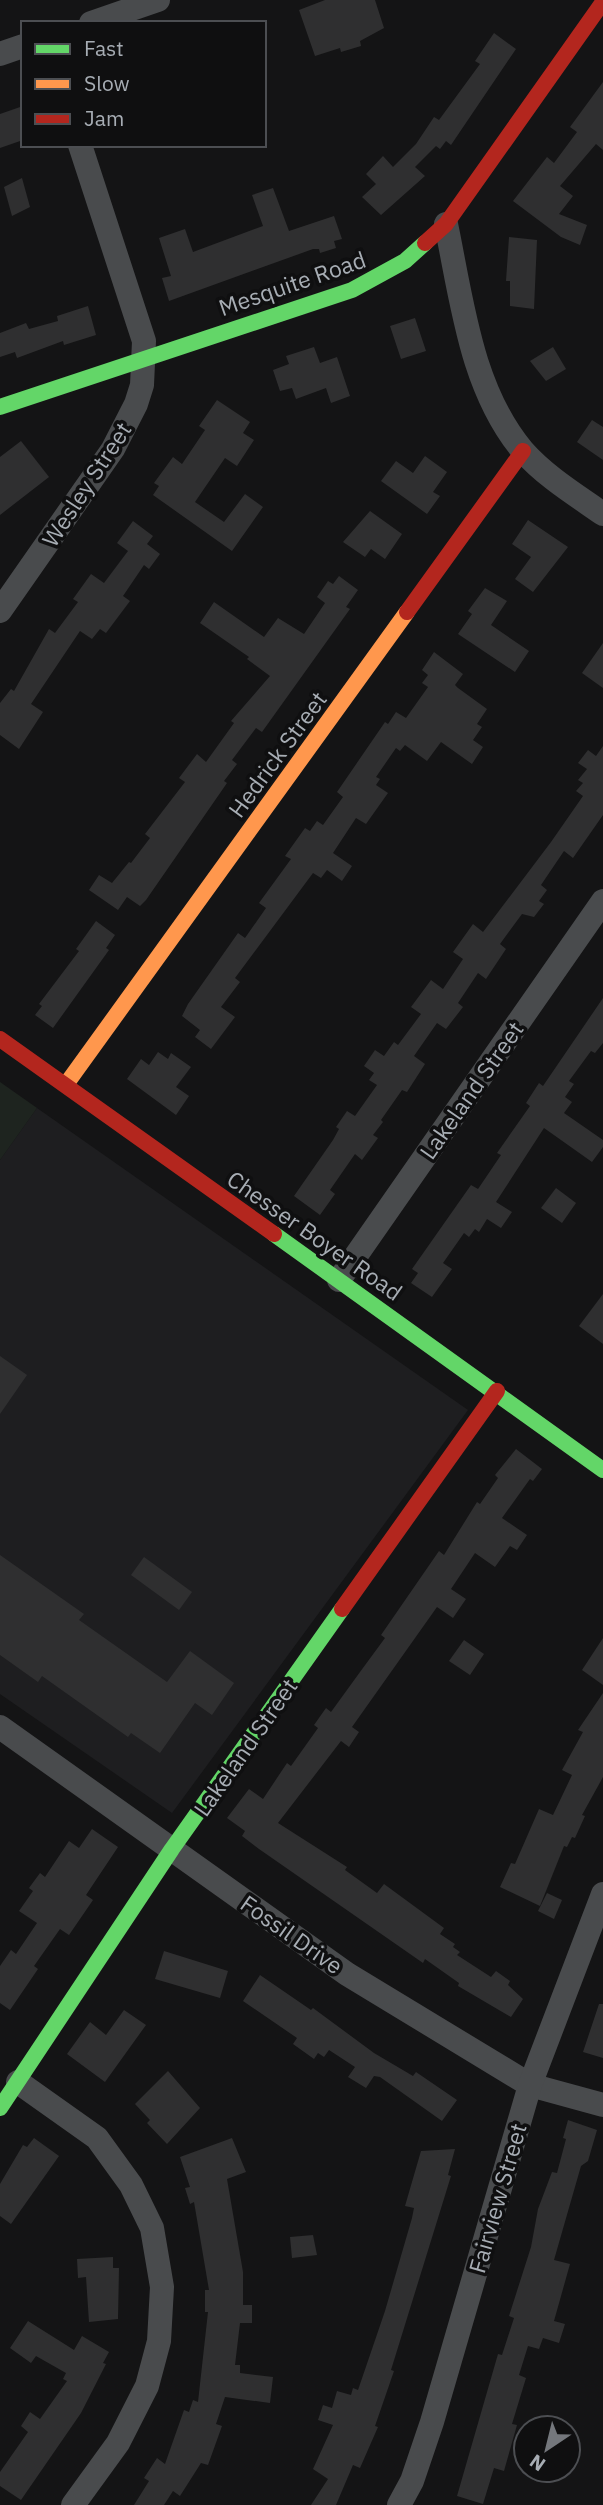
<svg xmlns="http://www.w3.org/2000/svg" width="603" height="2505" viewBox="0 0 603 2505" font-family="'IBM Plex Sans',sans-serif">
<style>
.built{fill:#1e1e20}
.green{fill:#1e241f}
.building{fill:#2f2f30}
.lines{fill:none;stroke-linecap:round;stroke-linejoin:round}
.street{stroke:#494b4d;stroke-width:24}
.fast{stroke:#63d668;stroke-width:16}
.slow{stroke:#ff974d;stroke-width:16}
.jam{stroke:#b3261e;stroke-width:16}
.labels{text-anchor:middle;dominant-baseline:central;stroke-width:7;stroke-linejoin:round;paint-order:stroke}
.street-label{font-size:23px;fill:#a7adb4;stroke:#0f0f10}
</style>
<rect width="100%" height="100%" fill="#141415"/>
<polygon class="built" points="37,1108 468,1410 172,1813 0,1694 0,1160"/>
<polygon class="green" points="0,1082 37,1108 0,1160"/>
<g class="building">
<polygon points="325,0 375,0 384,28 360,41 361,46 341,52 340,48 315,56 299,10"/>
<polygon points="494,33 516,49 451,145 446,141 440,149 436,146 415,167 425,176 381,215 362,197 376,184 366,174 383,156 393,167 416,144 434,117 439,120 480,64 475,61"/>
<polygon points="603,82 603,150 596,144 560,186 573,196 559,214 587,225 580,245 561,237 513,201 547,157 554,163 577,132 570,127"/>
<polygon points="23,106 23,140 0,148 0,114"/>
<polygon points="22,178 30,207 12,216 4,187"/>
<polygon points="273,188 289,231 334,216 342,239 334,241 336,248 320,253 319,249 313,249 169,301 162,278 171,276 159,238 185,229 193,252 263,226 252,195"/>
<polygon points="509,237 537,240 534,309 510,306 510,281 506,281"/>
<polygon points="88,306 96,335 64,345 63,341 17,358 15,352 0,357 0,333 26,323 29,329 58,321 57,316"/>
<polygon points="415,318 426,351 401,359 390,326"/>
<polygon points="314,347 320,363 337,357 350,396 331,403 326,388 296,399 292,388 280,391 273,370 289,364 286,356"/>
<polygon points="553,347 566,369 546,381 530,361"/>
<polygon points="217,400 250,422 243,433 254,440 237,466 225,458 195,502 224,522 245,494 263,507 232,551 153,495 159,486 154,483 173,457 182,464 205,430 199,426"/>
<polygon points="592,420 603,427 603,460 577,442"/>
<polygon points="21,441 49,477 0,515 0,457"/>
<polygon points="425,456 447,472 433,492 440,496 427,514 381,481 396,461 413,473"/>
<polygon points="370,511 402,534 385,559 371,549 365,557 343,542"/>
<polygon points="528,520 568,547 533,592 515,579 531,557 512,544"/>
<polygon points="133,521 153,536 147,544 160,554 149,569 144,565 123,596 130,601 106,633 100,629 92,639 80,631 31,704 43,712 19,749 0,735 0,703 11,689 14,691 49,629 55,633 78,602 73,599 91,574 104,583 128,551 117,543"/>
<polygon points="339,576 358,590 346,607 350,609 262,732 256,728 232,760 237,764 224,781 227,783 146,900 140,906 127,897 118,910 89,890 99,875 112,883 129,862 131,863 150,838 145,834 185,782 179,778 197,754 206,762 234,723 231,721 270,676 247,659 249,657 200,623 214,602 264,637 278,618 304,634 325,603 317,597 328,581 333,584"/>
<polygon points="485,588 507,601 491,625 529,651 515,672 458,634 472,614 468,611"/>
<polygon points="603,643 603,688 582,673"/>
<polygon points="434,652 463,674 455,685 458,688 487,709 477,724 482,727 473,740 483,747 472,764 441,742 427,761 405,745 400,751 396,748 376,777 380,779 376,785 388,793 366,824 356,818 333,853 352,866 342,881 327,870 321,878 313,873 235,978 240,982 221,1007 235,1017 211,1049 195,1037 200,1030 182,1016 188,1004 238,933 245,938 266,908 259,903 291,859 285,856 305,828 310,831 317,821 323,825 343,797 337,792 385,722 388,724 396,712 406,718 428,687 422,683 428,675 422,670"/>
<polygon points="603,746 603,815 573,858 564,851 541,885 547,890 539,901 544,904 534,917 522,914 500,944 506,949 486,979 478,973 458,1003 463,1007 446,1029 437,1023 414,1056 425,1064 407,1092 402,1090 381,1120 383,1122 373,1135 378,1138 362,1160 355,1154 330,1190 335,1194 320,1215 294,1196 333,1140 339,1129 336,1127 347,1111 355,1116 377,1085 369,1080 374,1073 364,1066 375,1050 384,1056 394,1042 398,1045 421,1014 411,1007 431,980 443,989 463,959 453,952 473,924 483,932 551,842 583,796 576,791 583,783 578,780 587,769 578,763 588,750 596,756"/>
<polygon points="96,921 115,935 106,948 109,950 53,1028 35,1015 42,1006 39,1004 79,951 76,949"/>
<polygon points="603,998 603,1043 595,1053 591,1051 569,1081 574,1084 565,1097 572,1102 564,1113 603,1140 603,1147 592,1162 544,1128 496,1202 512,1212 501,1228 487,1219 479,1232 475,1229 469,1237 464,1233 443,1263 452,1269 432,1297 411,1283 418,1273 412,1269 471,1185 478,1189 501,1155 497,1153 530,1106 526,1103 539,1083 543,1086"/>
<polygon points="158,1052 168,1059 171,1053 191,1067 176,1087 189,1096 176,1115 127,1079 141,1059 149,1065"/>
<polygon points="556,1188 576,1203 562,1223 541,1208"/>
<polygon points="603,1294 603,1344 579,1326"/>
<polygon points="0,1356 27,1375 0,1414"/>
<polygon points="516,1449 542,1469 533,1481 530,1479 502,1518 527,1535 517,1550 510,1546 495,1567 475,1553 451,1589 466,1599 453,1618 437,1607 352,1727 359,1732 349,1747 341,1741 278,1823 347,1867 345,1870 377,1893 384,1884 444,1928 440,1934 455,1944 453,1947 460,1952 457,1955 491,1977 496,1971 510,1981 508,1985 523,1999 511,2017 458,1986 459,1983 425,1959 423,1963 259,1849 242,1836 245,1831 227,1818 249,1789 263,1799 287,1763 291,1766 318,1728 314,1725 326,1708 331,1712 360,1672 385,1638 381,1635 439,1551 444,1555 477,1502 480,1504 498,1478 495,1475"/>
<polygon points="0,1555 84,1614 79,1620 167,1682 190,1651 234,1683 212,1715 195,1703 160,1753 131,1733 128,1737 42,1676 38,1682 0,1655"/>
<polygon points="144,1557 192,1592 179,1610 131,1575"/>
<polygon points="603,1638 603,1685 582,1670"/>
<polygon points="464,1640 484,1654 470,1675 449,1661"/>
<polygon points="603,1693 603,1777 582,1815 585,1816 575,1838 572,1837 567,1847 564,1846 540,1906 500,1887 511,1863 515,1864 539,1809 553,1815 572,1775 562,1770 583,1732 578,1730"/>
<polygon points="92,1829 118,1847 86,1895 93,1900 69,1935 60,1929 34,1966 38,1969 10,2010 0,2003 0,1966 11,1950 16,1954 37,1923 19,1911 33,1891 29,1888 40,1873 45,1877 69,1841 79,1848"/>
<polygon points="547,1893 562,1900 554,1919 538,1911"/>
<polygon points="164,1951 228,1971 220,1998 155,1979"/>
<polygon points="260,1975 311,2010 313,2008 374,2053 413,2076 416,2072 457,2100 442,2121 380,2077 374,2076 366,2088 348,2077 355,2067 329,2050 324,2057 318,2053 314,2059 293,2044 297,2038 243,2001"/>
<polygon points="599,2004 603,2004 603,2058 583,2052"/>
<polygon points="124,2010 146,2025 105,2082 67,2054 90,2022 106,2035"/>
<polygon points="168,2071 200,2108 167,2144 147,2123 150,2120 135,2104"/>
<polygon points="568,2120 597,2130 588,2161 581,2166 554,2260 570,2264 554,2321 565,2324 559,2343 543,2338 539,2349 528,2346 519,2375 526,2378 512,2424 517,2425 504,2471 494,2468 483,2504 457,2496 498,2354 502,2355 514,2318 509,2316 531,2247 538,2209 552,2172 557,2173 566,2139 563,2138"/>
<polygon points="34,2138 59,2156 11,2224 0,2216 0,2184 23,2145 27,2147"/>
<polygon points="232,2138 246,2172 227,2179 243,2272 243,2305 252,2305 252,2323 240,2323 235,2365 240,2365 240,2373 273,2377 270,2403 225,2397 216,2424 222,2426 208,2465 201,2463 180,2496 173,2491 164,2505 134,2505 149,2481 144,2478 157,2458 165,2464 184,2410 189,2412 193,2400 198,2402 208,2312 205,2312 205,2290 209,2290 194,2202 190,2204 185,2188 190,2187 180,2157"/>
<polygon points="455,2149 448,2175 451,2176 391,2370 394,2371 375,2426 378,2427 360,2468 353,2465 336,2505 311,2505 328,2479 313,2469 333,2425 318,2420 323,2405 332,2408 337,2391 351,2395 353,2388 358,2390 385,2311 412,2218 414,2208 405,2206 421,2151"/>
<polygon points="313,2235 317,2255 292,2258 290,2237"/>
<polygon points="113,2257 113,2268 119,2268 118,2319 89,2322 86,2277 78,2278 77,2259"/>
<polygon points="28,2321 74,2350 82,2336 109,2352 103,2363 106,2364 81,2413 21,2500 0,2486 0,2472 28,2432 21,2426 30,2412 40,2419 67,2381 63,2379 66,2373 36,2356 31,2363 10,2348"/>
</g>
<g class="lines">
<g class="street">
<polyline points="91,23 158,0"/>
<polyline points="0,54 23,46"/>
<path d="M446,224c16,77 25,165 77,227 22,25 53,44 80,63"/>
<polyline points="0,611 113,449 136,404 142,385 144,341 80,145"/>
<polyline points="339,1280 603,901"/>
<polyline points="0,1727 347,1974 530,2085 603,2105"/>
<polyline points="18,2082 97,2138 131,2185 152,2228 162,2287 159,2341 147,2386 118,2443 73,2505"/>
<polyline points="399,2505 412,2481 432,2422 530,2085 603,1894"/>
</g>
<g class="fast">
<polyline points="0,407 352,290 405,261 425,243"/>
<polyline points="274,1234 603,1470"/>
<polyline points="0,2108 172,1849 342,1609"/>
</g>
<polyline class="slow" points="67,1083 407,612"/>
<g class="jam">
<polyline points="425,243 446,224 603,2"/>
<polyline points="407,612 523,451"/>
<polyline points="0,1039 274,1234"/>
<polyline points="342,1609 497,1391"/>
</g>
</g>
<g class="labels">
<g class="street-label">
<text transform="translate(292 283) rotate(-19)">Mesquite Road</text>
<text transform="translate(86 484) rotate(-57)">Wesley Street</text>
<text transform="translate(277 754) rotate(-54)">Hedrick Street</text>
<text transform="translate(471 1090) rotate(-55)">Lakeland Street</text>
<text transform="translate(315 1235) rotate(35)">Chesser Boyer Road</text>
<text transform="translate(245 1747) rotate(-55)">Lakeland Street</text>
<text transform="translate(292 1934) rotate(35)">Fossil Drive</text>
<text transform="translate(497 2198) rotate(-74)">Fairview Street</text>
</g>
</g>
<rect x="21" y="21" width="245" height="126" fill="#0f0f10" stroke="#4c4e52" stroke-width="2"/>
<rect x="35" y="44" width="35" height="10" fill="#63d668" stroke="#4c4e52" stroke-width="2"/>
<text x="84" y="56" font-size="21" fill="#a7adb4">Fast</text>
<rect x="35" y="79" width="35" height="10" fill="#ff974d" stroke="#4c4e52" stroke-width="2"/>
<text x="84" y="91" font-size="21" fill="#a7adb4">Slow</text>
<rect x="35" y="114" width="35" height="10" fill="#b3261e" stroke="#4c4e52" stroke-width="2"/>
<text x="84" y="126" font-size="21" fill="#a7adb4">Jam</text>
<g transform="translate(547 2449) rotate(215)"><circle r="33" fill="#0f0f10" stroke="#4c4e52" stroke-width="2"/>
<path d="M0-5L12 26L0 18L-12 26Z" fill="#74777c"/>
<text y="-10" font-size="19" font-weight="bold" text-anchor="middle" fill="#a7adb4">N</text>
</g>
</svg>
